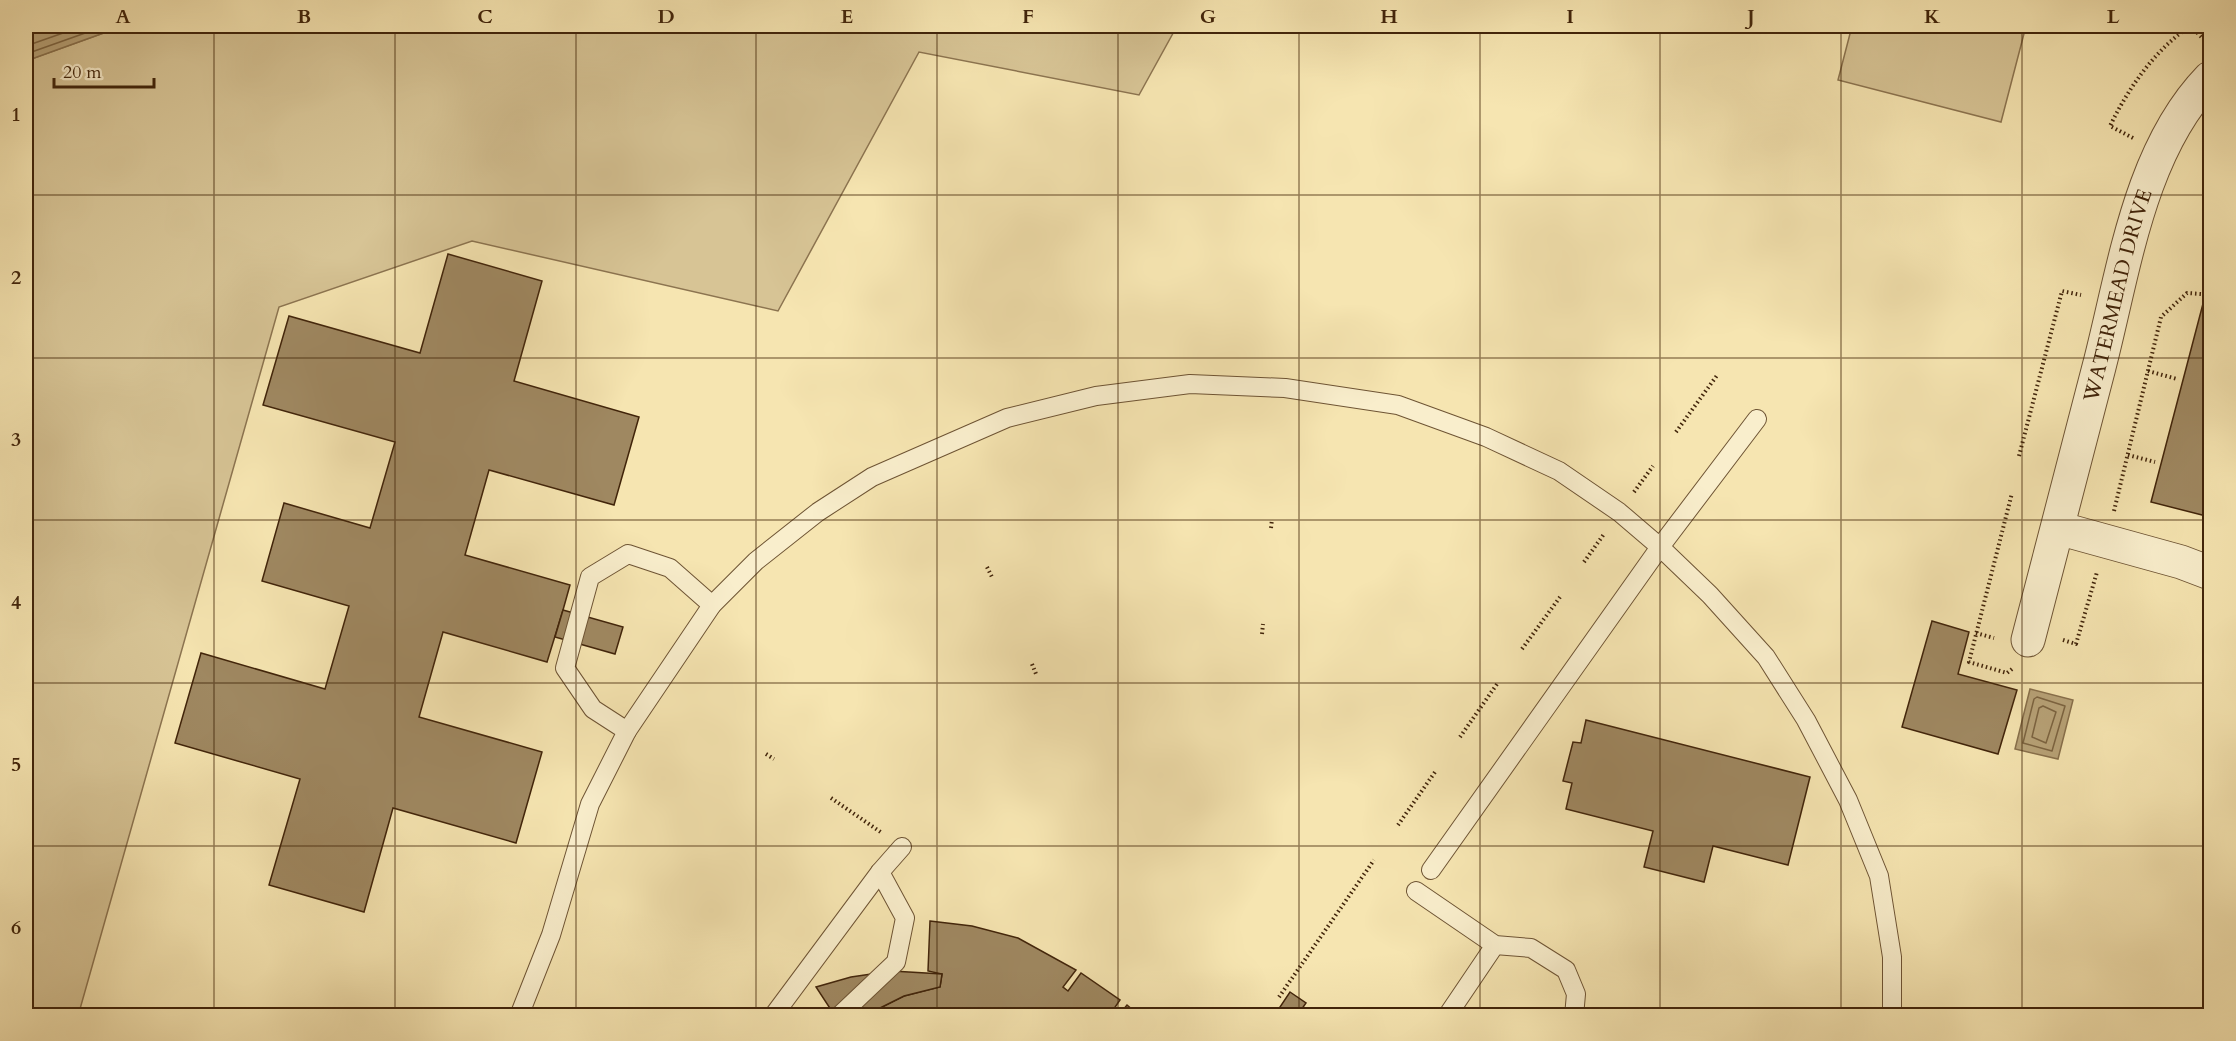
<svg xmlns="http://www.w3.org/2000/svg" width="2236" height="1041" viewBox="0 0 2236 1041" font-family="Cardo,serif">
<style>
.green{fill:#d7c495;stroke:#8c7450;stroke-width:1.5}
.water{fill:#b8a378;stroke:#88704c;stroke-width:1.5}
.lines{fill:none;stroke-linecap:round;stroke-linejoin:round}
.shore{stroke:#7c6441;stroke-width:1.5}
.building{fill:#9f8861;stroke:#41240a;stroke-width:1.5}
.service-casing{stroke:#6e5434;stroke-width:20}
.minor-casing{stroke:#6e5434;stroke-width:35}
.path{stroke:#41240a;stroke-width:4;stroke-dasharray:1.5 3;stroke-linecap:butt}
.service{stroke:#f9eecc;stroke-width:18}
.minor{stroke:#f9eecc;stroke-width:33}
.grid{fill:none;stroke:#41240a;stroke-width:1.5;stroke-opacity:0.55}
.labels{text-anchor:middle;dominant-baseline:central;stroke-width:5;stroke-linejoin:round;paint-order:stroke}
.street-label{font-size:21px;fill:#41240a;stroke:#f9eecc}
.neatline{fill:none;stroke:#41240a;stroke-width:2}
.grid-label{font-size:20px;text-anchor:middle;font-weight:bold;fill:#41240a}
</style>
<rect width="100%" height="100%" fill="#f6e5b1"/>
<filter id="stains"><feTurbulence type="fractalNoise" baseFrequency=".00333" numOctaves="4"/><feColorMatrix values="0 0 0 0 .2 0 0 0 0 .09 0 0 0 0 .02 0 0 0 .5 -.17"/></filter>
<radialGradient id="worn" r=".72"><stop offset=".6" stop-color="#630" stop-opacity="0"/><stop offset="1" stop-color="#630" stop-opacity=".3"/></radialGradient>
<g class="green">
<polygon points="123,26 1177,26 1139,95 919,52 778,311 472,241 279,307 78,1016 26,1015 26,61"/>
<polygon points="1852,26 2026,26 2001,122 1838,80"/>
</g>
<g class="water">
<polygon points="26,26 123,26 26,61"/>
<polygon points="2030,689 2073,700 2058,759 2015,749"/>
</g>
<g class="lines">
<g class="shore">
<polyline points="26,46 83,26"/>
<polyline points="26,54 105,26"/>
<polygon points="2037,697 2065,706 2052,751 2023,743 2034,699"/>
<polygon points="2043,706 2056,712 2046,743 2032,737 2039,708"/>
</g>
</g>
<g class="building">
<polygon points="448,254 542,281 514,381 639,417 614,505 489,470 465,555 570,585 563,610 547,662 443,632 419,717 542,752 516,843 393,808 364,912 269,885 300,779 175,743 201,653 325,689 349,606 262,581 284,503 370,528 395,442 263,405 289,316 420,353"/>
<polygon points="2210,277 2210,517 2151,502"/>
<polygon points="563,610 623,627 615,654 555,637"/>
<polygon points="1932,621 1969,632 1958,674 2017,690 1998,754 1902,727"/>
<polygon points="1586,720 1810,777 1788,865 1713,846 1704,882 1644,867 1653,831 1566,809 1572,783 1563,781 1573,742 1581,743"/>
<polygon points="930,921 972,926 1018,938 1076,970 1063,987 1068,991 1081,973 1120,1000 1109,1016 864,1016 904,996 940,987 942,974 928,971"/>
<polygon points="892,971 942,974 940,987 904,996 864,1016 835,1016 816,987 851,977"/>
<polygon points="1290,992 1306,1003 1297,1016 1274,1016"/>
<polygon points="1127,1005 1140,1016 1118,1016"/>
</g>
<g class="lines">
<g class="service-casing">
<g id="service">
<polyline points="627,731 593,709 565,668 590,577 628,554 670,568 712,605"/>
<polyline points="1431,870 1660,547 1757,419"/>
<polyline points="1416,891 1495,945 1531,948 1566,970 1576,994 1574,1016"/>
<polyline points="519,1016 551,935 590,804 627,731 712,605 756,561 818,512 872,477 1007,418 1096,396 1190,384 1285,388 1398,405 1486,437 1559,471 1619,512 1660,547 1710,595 1766,657 1806,720 1848,800 1879,876 1892,957 1892,1016"/>
<polyline points="773,1016 880,872 902,847"/>
<polyline points="839,1016 896,962 905,918 880,872"/>
<polyline points="1447,1016 1495,945"/>
</g>
</g>
<g class="minor-casing">
<g id="minor">
<polyline points="2058,528 2181,562 2210,573"/>
<path id="s1" d="M2028,640c24,-91 48,-182 71,-273 25,-96 40,-216 111,-289"/>
</g>
</g>
<g class="path">
<polyline points="2191,26 2207,43 2210,41"/>
<path d="M2133,138l-23,-12c19,-39 45,-76 80,-100"/>
<polyline points="2148,371 2177,379"/>
<polyline points="1676,432 1718,374"/>
<polyline points="2128,455 2155,462"/>
<polyline points="2019,456 2062,291 2081,295"/>
<polyline points="1634,492 1653,466"/>
<polyline points="2114,511 2161,317 2187,293 2201,294"/>
<polyline points="1271,528 1272,519"/>
<polyline points="1584,562 1604,534"/>
<polyline points="987,567 992,577"/>
<polyline points="1976,633 1994,638"/>
<polyline points="1262,634 1263,624"/>
<polyline points="2063,640 2076,644 2097,572"/>
<polyline points="1522,649 1560,597"/>
<polyline points="1032,664 1036,674"/>
<polyline points="2012,669 2007,673 1969,662 2012,493"/>
<polyline points="1460,737 1497,684"/>
<polyline points="766,754 774,759"/>
<polyline points="831,798 882,833"/>
<polyline points="1398,825 1435,772"/>
<polyline points="1279,997 1374,860"/>
</g>
<use href="#service" class="service"/>
<use href="#minor" class="minor"/>
</g>
<path class="grid" d="M214,26v990M395,26v990M576,26v990M756,26v990M937,26v990M1118,26v990M1299,26v990M1480,26v990M1660,26v990M1841,26v990M2022,26v990M26,195h2184M26,358h2184M26,520h2184M26,683h2184M26,846h2184"/>
<g class="labels">
<g class="street-label">
<text stroke="none"><textPath href="#s1" startOffset="356">WATERMEAD DRIVE</textPath></text>
</g>
</g>
<rect width="2236" height="1041" fill="none" stroke="#f6e5b1" stroke-width="66"/>
<path d="M54 78v9h100v-9" fill="none" stroke="#41240a" stroke-width="3"/>
<text x="63" y="78" font-size="18" fill="#41240a" stroke="#f9eecc" stroke-width="4.5" paint-order="stroke">20 m</text>
<rect x="33" y="33" width="2170" height="975" class="neatline"/>
<g class="grid-label">
<text x="123" y="23">A</text>
<text x="304" y="23">B</text>
<text x="485" y="23">C</text>
<text x="666" y="23">D</text>
<text x="847" y="23">E</text>
<text x="1028" y="23">F</text>
<text x="1208" y="23">G</text>
<text x="1389" y="23">H</text>
<text x="1570" y="23">I</text>
<text x="1751" y="23">J</text>
<text x="1932" y="23">K</text>
<text x="2113" y="23">L</text>
<text x="16" y="121">1</text>
<text x="16" y="284">2</text>
<text x="16" y="446">3</text>
<text x="16" y="609">4</text>
<text x="16" y="771">5</text>
<text x="16" y="934">6</text>
</g>
<rect width="100%" height="100%" filter="url(#stains)"/>
<rect width="100%" height="100%" fill="url(#worn)"/>
</svg>
